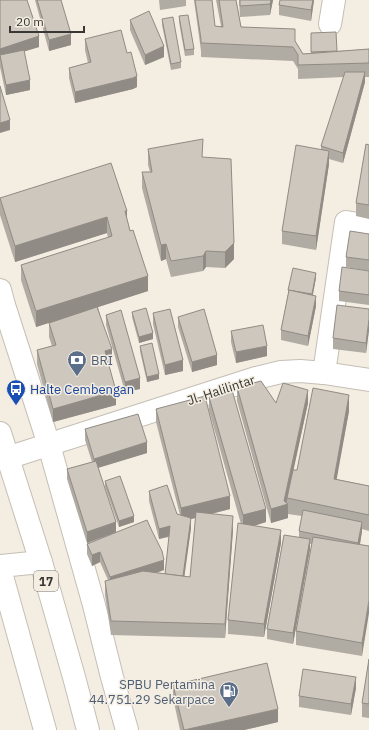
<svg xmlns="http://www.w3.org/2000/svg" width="369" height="730" viewBox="0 0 369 730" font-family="'IBM Plex Sans',sans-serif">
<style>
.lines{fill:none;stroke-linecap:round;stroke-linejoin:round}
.minor-casing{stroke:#c5bfb5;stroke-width:24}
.trunk-casing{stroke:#c5bfb5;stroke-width:24}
.minor{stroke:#fff;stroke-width:22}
.trunk{stroke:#fff;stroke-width:22}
.wall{fill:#b0aba3;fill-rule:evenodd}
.shaded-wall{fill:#908b84}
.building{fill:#cdc7bd;stroke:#908b84}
.labels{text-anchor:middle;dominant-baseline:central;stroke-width:3;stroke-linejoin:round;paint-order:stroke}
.shield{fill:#f3ede2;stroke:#716e68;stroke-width:1}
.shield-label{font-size:12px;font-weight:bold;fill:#393733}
.service-label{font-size:13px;fill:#4e5e75;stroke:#f3ede2;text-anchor:start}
.transit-label{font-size:13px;fill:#164399;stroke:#f3ede2;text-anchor:start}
.street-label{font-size:13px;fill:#393733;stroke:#f3ede2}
</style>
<rect width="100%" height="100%" fill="#f3ede2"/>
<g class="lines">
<g class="minor-casing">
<g id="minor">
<polyline points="330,24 334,0"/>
<polyline points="0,290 4,305 49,445 94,605 112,677 127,730"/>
<polyline points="324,373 346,222 369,226"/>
<polyline points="7,458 256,378 281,372 300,371 324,373 369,380"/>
<polyline points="0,566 41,562"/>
<polyline points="0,569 45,730"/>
</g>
</g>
<g class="trunk-casing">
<polyline id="trunk" points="0,433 41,562 74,677 88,730"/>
</g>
<use href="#minor" class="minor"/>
<use href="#trunk" class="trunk"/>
</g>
<g class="wall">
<polygon points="0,0 39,47 24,51 30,90 6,95 0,67"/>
<polygon points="35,0 61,0 71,45 49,51"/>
<polygon points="159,0 186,0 186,6 160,10"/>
<polygon points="194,0 212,0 215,26 221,26 216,0 236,0 241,27 295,41 303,54 311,53 311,33 337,51 369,49 369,77 365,77 365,82 343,163 329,159 329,164 316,250 282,244 282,231 321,149 321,146 344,77 298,79 298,69 293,61 201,57 201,51"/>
<polygon points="239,0 273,0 270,15 240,17"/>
<polygon points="314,0 311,21 279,15 279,5"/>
<polygon points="179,16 194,49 194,55 185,56 179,22"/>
<polygon points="162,19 181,62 181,68 171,70 162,25"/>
<polygon points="130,20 164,57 145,65 130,30"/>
<polygon points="85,39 127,53 137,87 133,89 75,103 69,78 69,68 88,63 85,50"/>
<polygon points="369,145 369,219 356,216 356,203"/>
<polygon points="148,149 203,157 234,259 225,268 206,267 203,271 171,277 166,259 161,261 142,188 142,172 150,172 148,165"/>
<polygon points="0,198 127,219 148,291 98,307 112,362 108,364 116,405 53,422 37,364 37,350 52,346 49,337 49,323 91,309 36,327 21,280 21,265 108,238 107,233 15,262 0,215"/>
<polygon points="369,234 369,271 346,267 346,257"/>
<polygon points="369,271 369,305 339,301 339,291"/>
<polygon points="316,278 312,295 316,306 308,346 281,340 281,330 288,294 288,290"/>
<polygon points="369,309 369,330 366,353 333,349 333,338"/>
<polygon points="132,312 153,339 139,343 132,317"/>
<polygon points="153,313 183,371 165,375 153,324"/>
<polygon points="106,315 140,389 125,392 106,325"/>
<polygon points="178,317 217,365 192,372 178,327"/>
<polygon points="231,331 267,356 236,363 231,342"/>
<polygon points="140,346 159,379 147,382 140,351"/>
<polygon points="237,387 276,403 308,403 293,470 297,470 349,411 336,479 369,486 369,531 362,529 360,545 369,546 362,656 296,645 296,631 312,544 310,544 310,549 293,644 267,639 267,629 299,537 299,531 302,516 288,514 288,518 271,523 237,401"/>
<polygon points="209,397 266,522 254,526 281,543 264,637 228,634 228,620 241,524 209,410"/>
<path d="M156,409l74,100 -19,5 22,16 -8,108 -114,-3 -6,-40v-14l3,-1 -8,-18 -8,4 -5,-12v-10l22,-9 -22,8 -20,-64v-10l25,-7 -7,-22v-11l62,24 -49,15 18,64 48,38 -7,3 8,1 4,-37 -10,2 -10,-38v-10l28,23 3,1 -24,-93zM196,518l-6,59 -6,-1 7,-48v-9z"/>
<polygon points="105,481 134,522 119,527 105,487"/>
<polygon points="369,659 369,718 362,717 362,703"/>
<polygon points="173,685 278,722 244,730 180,730 173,698"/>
<polygon points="356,688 351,715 299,707 299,696"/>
</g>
<g class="shaded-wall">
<polygon points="271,0 273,0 270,15 270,4"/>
<polygon points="313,0 314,0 311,21 311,10"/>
<polygon points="71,34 71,45 49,51 49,40"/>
<polygon points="39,36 39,47 0,59 0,49"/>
<polygon points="164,46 164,57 145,65 145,55"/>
<polygon points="365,72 365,82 343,163 343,153"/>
<polygon points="137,76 137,87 133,89 75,103 75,92"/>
<polygon points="30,80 30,90 6,95 6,85"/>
<polygon points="10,120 10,130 0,133 0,123"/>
<polygon points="329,151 329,164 316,250 316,236"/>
<polygon points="125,211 127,211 127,226"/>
<polygon points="107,217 107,233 15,262 15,246"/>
<polygon points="234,243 234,259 225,268 225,252"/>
<polygon points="166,244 166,259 161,261 161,245"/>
<polygon points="206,251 206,267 203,271 203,256"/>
<polygon points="316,273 316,278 312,300 312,294"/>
<polygon points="148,276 148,291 36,327 36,311"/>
<polygon points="316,296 316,306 308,346 308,336"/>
<polygon points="369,319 369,330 366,353 366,343"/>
<polygon points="153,333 153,339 139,343 139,337"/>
<polygon points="267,346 267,356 236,363 236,352"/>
<polygon points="112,349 112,362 105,365 105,351"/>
<polygon points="217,355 217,365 192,372 192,362"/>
<polygon points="183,360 183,371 165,375 165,365"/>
<polygon points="159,374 159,379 147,382 147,377"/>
<polygon points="140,378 140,389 125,392 125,382"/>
<polygon points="308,390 308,403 286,505 288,504 288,518 271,523 271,509 284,501"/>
<polygon points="116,391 116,405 53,422 53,409"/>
<polygon points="349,395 349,411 334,494 334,479"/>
<polygon points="147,442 147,453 94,469 94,459"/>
<polygon points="230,496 230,509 191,519 191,528 183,587 181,508"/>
<polygon points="266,509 266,522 243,529 243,515"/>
<polygon points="134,516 134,522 119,527 119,521"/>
<polygon points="233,516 233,530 225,638 225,624"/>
<polygon points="116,522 116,532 87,543 87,532"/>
<polygon points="362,522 362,532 358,554 358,543"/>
<polygon points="170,526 170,536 159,539 159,529"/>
<polygon points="281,530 281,543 264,637 264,624"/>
<polygon points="310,539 310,549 293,644 293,633"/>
<polygon points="100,552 100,562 92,566 92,555"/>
<polygon points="164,560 164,570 110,587 110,577"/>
<polygon points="369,600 369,613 362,656 362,643"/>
<polygon points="356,677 356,688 351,715 351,704"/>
<polygon points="278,709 278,722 244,730 185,730"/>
</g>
<g class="building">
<polygon points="0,0 27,0 39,36 0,49"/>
<polygon points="37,0 61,0 71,34 49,40"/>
<polygon points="195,0 212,0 215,26 223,27 219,0 236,0 241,27 295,29 295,41 303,54 369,49 369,63 298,65 298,55 293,47 201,43 201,39"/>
<polygon points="240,0 271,0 270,4 240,6"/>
<polygon points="280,0 313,0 311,10 279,5"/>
<polygon points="149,11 164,46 145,55 130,20"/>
<polygon points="188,15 194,49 185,50 179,16"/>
<polygon points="173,17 181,62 171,64 162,19"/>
<polygon points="121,30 127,53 131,52 137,76 133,78 75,92 69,68 91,62 85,39"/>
<polygon points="336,32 337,51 311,52 311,33"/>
<polygon points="24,50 30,80 6,85 0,55"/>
<polygon points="345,72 365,72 343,153 321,146"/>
<polygon points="0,86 10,120 0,123"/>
<polygon points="203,139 202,157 231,159 234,243 225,252 206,251 203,256 171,261 166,244 161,245 142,172 152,172 148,149"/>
<polygon points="366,144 369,145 369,205 356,203"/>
<polygon points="296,145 329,151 316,236 282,231"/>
<polygon points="111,163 127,211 125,211 130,231 133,230 148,276 36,311 21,265 112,236 107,217 15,246 0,198"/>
<polygon points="350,231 369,234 369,260 346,257"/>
<polygon points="342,267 369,271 369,295 339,291"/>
<polygon points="293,268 316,273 312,294 288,290"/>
<polygon points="289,290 316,296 308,336 281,330"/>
<polygon points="337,305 369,309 369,319 366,343 333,338"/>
<polygon points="97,307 112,349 105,351 116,391 53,409 37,350 56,345 49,323"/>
<polygon points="146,308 153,333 139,337 132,312"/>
<polygon points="170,309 183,360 165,365 153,313"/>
<polygon points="204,309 217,355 192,362 178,317"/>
<polygon points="121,310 140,378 125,382 106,315"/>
<polygon points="263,325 267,346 236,352 231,331"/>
<polygon points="152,343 159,374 147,377 140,346"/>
<polygon points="261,381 276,403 283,383 308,390 284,501 288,504 271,509 237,387"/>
<polygon points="313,388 349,395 334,479 369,486 369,515 287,498 293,470 297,470"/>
<polygon points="232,390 266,509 243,515 209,397"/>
<polygon points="205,396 230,496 181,508 156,409"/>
<polygon points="138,414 147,442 94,459 85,429"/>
<polygon points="96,461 116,522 87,532 67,469"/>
<polygon points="120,476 134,516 119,521 105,481"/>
<polygon points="167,485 177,514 191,518 183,576 165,574 170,526 159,529 149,491"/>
<polygon points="303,510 362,522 358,543 299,531"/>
<polygon points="196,512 233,516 225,624 111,621 105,581 143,571 190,577"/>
<polygon points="147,520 152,531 162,551 164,560 110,577 100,552 92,555 87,544"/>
<polygon points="238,523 281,530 264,624 228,620"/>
<polygon points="284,535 310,539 293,633 267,629"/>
<polygon points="313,537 369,546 369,600 362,643 296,631"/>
<polygon points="369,659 369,704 362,703"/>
<polygon points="267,663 278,709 184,730 173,685"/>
<polygon points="303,669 356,677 351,704 299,696"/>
</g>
<defs>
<g id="bank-pin" transform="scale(1)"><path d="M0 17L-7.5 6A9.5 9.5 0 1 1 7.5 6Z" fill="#5c6f8a" stroke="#f3ede2"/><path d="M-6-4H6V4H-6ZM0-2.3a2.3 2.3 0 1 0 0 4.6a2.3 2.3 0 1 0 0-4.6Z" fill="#fff"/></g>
<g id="bus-pin" transform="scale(1)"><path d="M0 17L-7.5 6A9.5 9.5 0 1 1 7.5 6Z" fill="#1a4fb4" stroke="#f3ede2"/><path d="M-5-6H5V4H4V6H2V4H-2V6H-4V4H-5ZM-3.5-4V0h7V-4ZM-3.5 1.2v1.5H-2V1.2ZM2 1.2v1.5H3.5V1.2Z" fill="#fff"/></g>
<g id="fuel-pin" transform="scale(1)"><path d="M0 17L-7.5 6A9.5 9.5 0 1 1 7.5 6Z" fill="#5c6f8a" stroke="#f3ede2"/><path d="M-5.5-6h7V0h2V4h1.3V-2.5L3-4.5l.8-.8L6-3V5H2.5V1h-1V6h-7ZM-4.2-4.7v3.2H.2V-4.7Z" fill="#fff"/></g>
</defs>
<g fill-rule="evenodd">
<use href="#bank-pin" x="77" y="360"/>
<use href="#bus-pin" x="16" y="389"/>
<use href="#fuel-pin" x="229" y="691"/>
</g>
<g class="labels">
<rect class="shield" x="34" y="571" width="24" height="20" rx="3"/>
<g class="shield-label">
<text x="46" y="581">17</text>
</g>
<g class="service-label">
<text x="91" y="360">BRI</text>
<text x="215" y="684" text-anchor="end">SPBU Pertamina<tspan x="215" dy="15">44.751.29 Sekarpace</tspan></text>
</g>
<g class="transit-label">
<text x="30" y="389">Halte Cembengan</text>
</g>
<g class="street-label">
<text transform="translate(221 390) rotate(-18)">Jl. Halilintar</text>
</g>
</g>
<path d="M10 26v6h74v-6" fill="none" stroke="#393733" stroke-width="2"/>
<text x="16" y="26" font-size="12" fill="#393733" stroke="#f3ede2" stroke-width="3" paint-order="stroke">20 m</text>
</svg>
